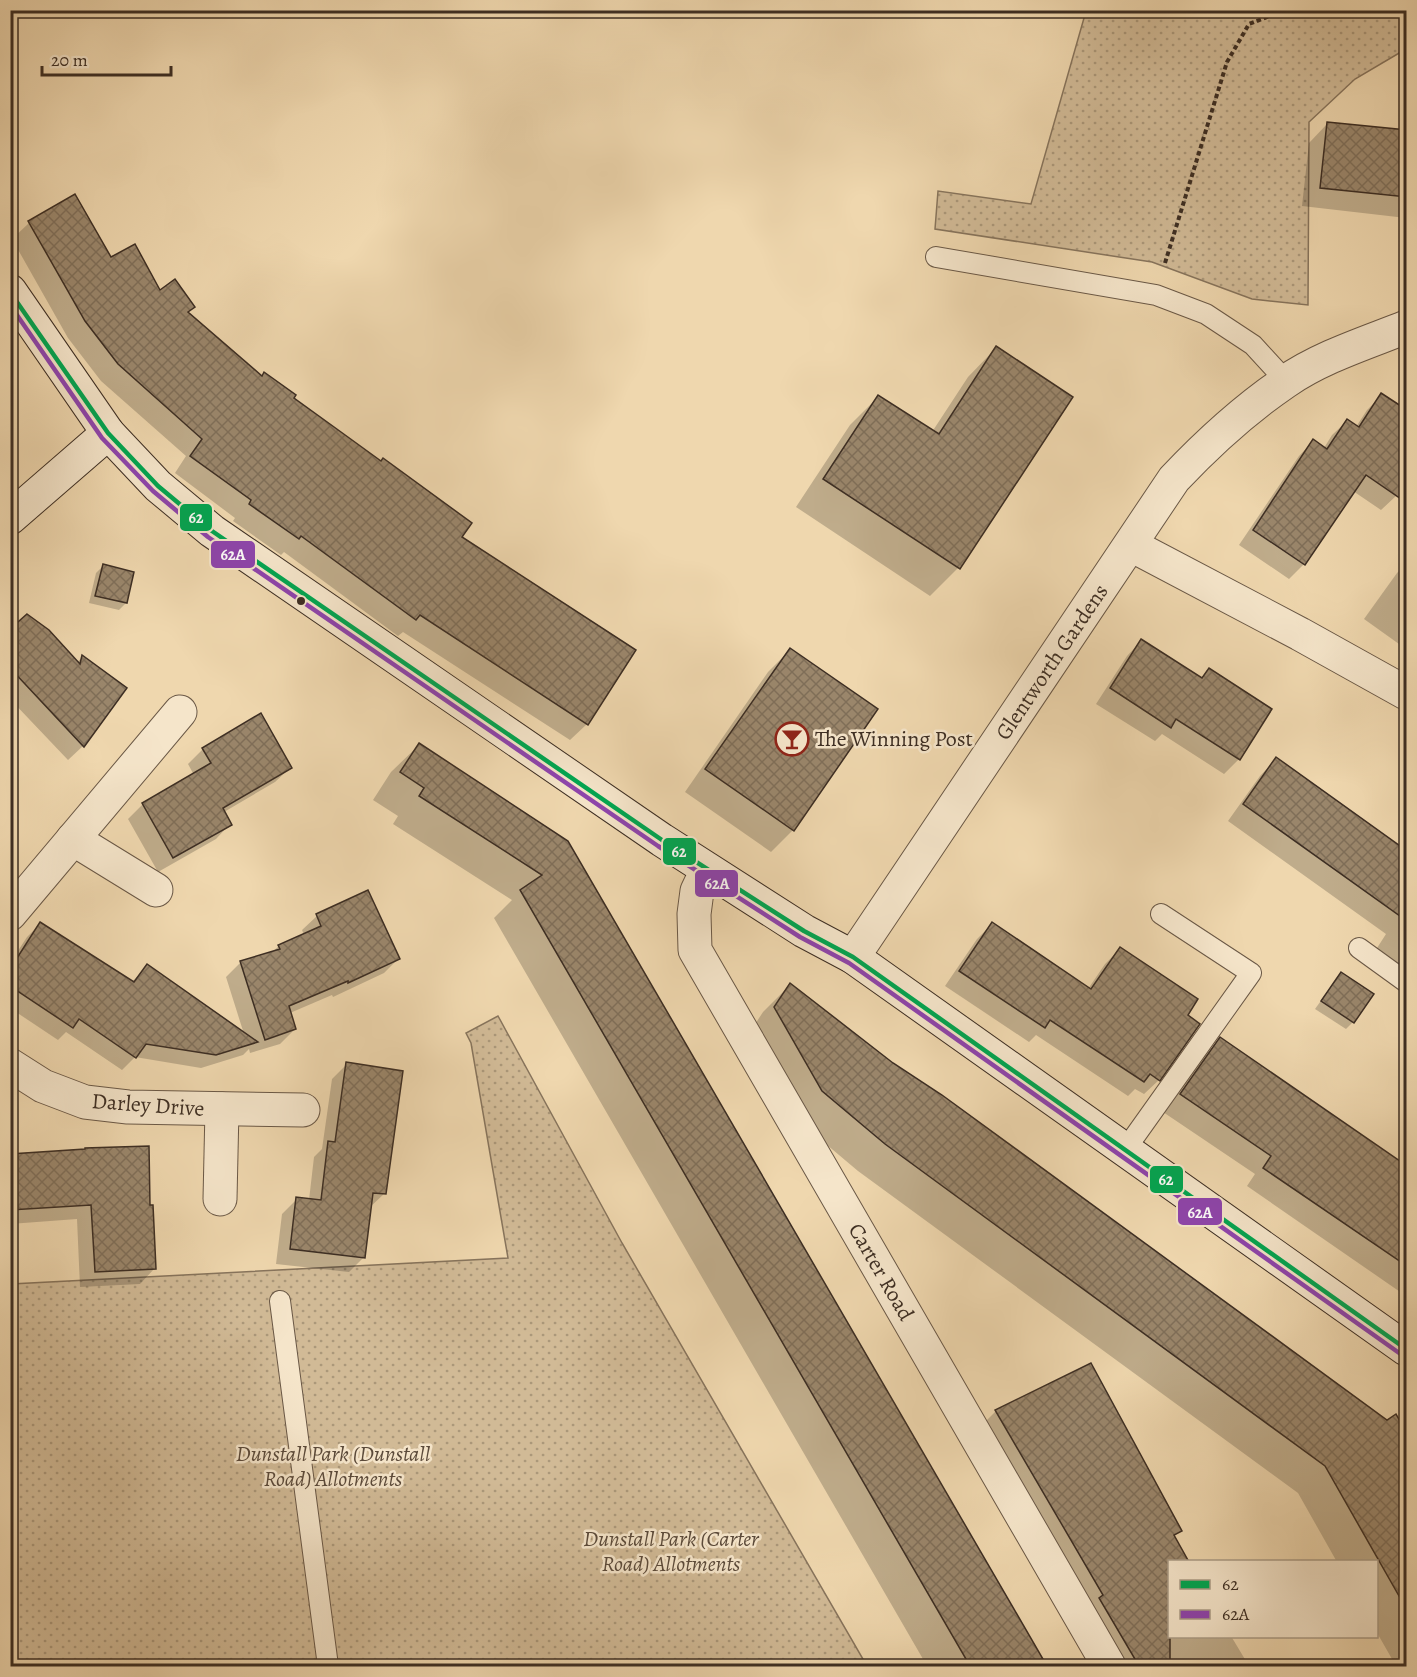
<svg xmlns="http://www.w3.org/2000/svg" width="1417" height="1677" viewBox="0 0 1417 1677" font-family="Alegreya,serif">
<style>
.park{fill:url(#park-dots);stroke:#87745c;stroke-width:1.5}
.shadow{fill:#0003}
.building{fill:url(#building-cross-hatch);stroke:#3d2e23;stroke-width:1.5}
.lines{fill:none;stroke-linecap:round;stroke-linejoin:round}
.lane-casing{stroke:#6a5846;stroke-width:22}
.street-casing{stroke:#6a5846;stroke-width:35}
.secondary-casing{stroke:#3d2e23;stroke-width:35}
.path{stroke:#3d2e23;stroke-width:4;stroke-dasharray:4.5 3;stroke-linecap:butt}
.lane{stroke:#f5e5ca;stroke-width:20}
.street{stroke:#f5e5ca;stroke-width:33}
.secondary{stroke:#f5e5ca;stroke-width:33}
.bus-1-casing{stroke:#f5e5ca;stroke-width:9}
.bus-2-casing{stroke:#f5e5ca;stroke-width:9}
.bus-1{stroke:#00a651;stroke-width:4.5}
.bus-2{stroke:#8e44ad;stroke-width:4.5}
.bus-dot{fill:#3d2e23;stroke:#f5e5ca;stroke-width:2}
.labels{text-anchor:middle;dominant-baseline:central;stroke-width:5;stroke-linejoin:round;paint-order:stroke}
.street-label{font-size:22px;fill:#3d2e23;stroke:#f5e5ca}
.poi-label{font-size:22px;fill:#3d2e23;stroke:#f5e5ca;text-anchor:start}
.park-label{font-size:22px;font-style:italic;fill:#5b4a3a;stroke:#f5e5ca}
.line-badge{stroke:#f5e5ca;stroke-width:2}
.badge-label{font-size:16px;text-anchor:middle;font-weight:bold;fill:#fff}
</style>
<defs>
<pattern id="park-dots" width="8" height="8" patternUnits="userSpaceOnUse" patternTransform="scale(1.5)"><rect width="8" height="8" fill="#d1ba96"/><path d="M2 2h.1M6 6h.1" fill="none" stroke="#ab987a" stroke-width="1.8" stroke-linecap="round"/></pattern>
<pattern id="building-cross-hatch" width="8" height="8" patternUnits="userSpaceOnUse" patternTransform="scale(1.5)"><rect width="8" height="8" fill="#9a866b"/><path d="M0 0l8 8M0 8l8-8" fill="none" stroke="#7f6e58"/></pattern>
</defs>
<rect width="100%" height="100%" fill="#efd7ae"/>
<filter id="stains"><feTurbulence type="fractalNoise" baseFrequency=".00333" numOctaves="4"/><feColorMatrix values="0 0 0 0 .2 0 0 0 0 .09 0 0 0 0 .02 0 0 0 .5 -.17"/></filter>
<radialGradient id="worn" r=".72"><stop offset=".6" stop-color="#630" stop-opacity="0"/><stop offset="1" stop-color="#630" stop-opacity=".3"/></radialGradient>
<g class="park">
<polygon points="1086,11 1406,11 1406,49 1355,79 1309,122 1308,305 1252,299 1152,262 935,229 938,191 1031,204"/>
<polygon points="498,1016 622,1243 867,1666 11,1666 11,1284 508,1258 471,1043 466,1033"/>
</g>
<g class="shadow">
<polygon points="1328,123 1406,132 1406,218 1302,206 1309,143"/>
<polygon points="29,223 111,259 159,292 193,307 187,313 262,377 291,398 460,538 587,724 570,740 403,632 398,636 284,552 281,555 233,521 235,518 175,473 186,456 101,381 68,338 12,239"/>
<polygon points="996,348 958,568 930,596 796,507 850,425 878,397 932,432 968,377"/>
<polygon points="1382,395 1406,480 1396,496 1381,510 1353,491 1304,564 1289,579 1239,545 1299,456 1313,441 1324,448 1332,435 1347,421 1356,427 1367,410"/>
<polygon points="1406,564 1406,649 1364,619 1397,573"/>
<polygon points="103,566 126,603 119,610 89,603 96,573"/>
<polygon points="10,631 77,662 83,657 125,689 83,746 68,760 10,699"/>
<polygon points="1141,641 1200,679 1209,670 1239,759 1224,774 1162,734 1155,741 1096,704 1127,656"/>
<polygon points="790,650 793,830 771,852 685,792 768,672"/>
<polygon points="419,745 566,842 1046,1666 927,1666 494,918 512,900 393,824 398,816 373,800 391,772"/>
<polygon points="203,749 290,768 275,782 224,812 230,824 216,839 158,872 128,819 143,804 194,775 188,764"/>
<polygon points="1276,759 1406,852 1406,984 1370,959 1386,934 1228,821 1260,776"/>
<polygon points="10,773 17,777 10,788"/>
<polygon points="317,916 399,958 384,973 333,997 332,995 290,1013 295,1029 280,1044 250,1053 249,1049 243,1055 201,1068 135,1057 122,1070 66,1032 58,1040 10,1008 10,963 27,937 40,924 132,982 147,966 244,1034 226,977 241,962 271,953 279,946 304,935 302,930"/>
<polygon points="992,924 1088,989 1105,964 1120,949 1186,1016 1159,1080 1144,1094 1135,1089 1128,1096 1036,1035 1029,1042 945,986 977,939"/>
<polygon points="1341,973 1353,1022 1346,1029 1315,1009"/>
<polygon points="790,985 892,1064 1406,1436 1406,1666 1396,1666 1376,1631 1376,1562 1337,1562 1298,1493 858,1171 795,1118 748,1035 763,1012"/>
<polygon points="1220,1039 1406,1167 1406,1296 1247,1186 1255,1174 1163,1112 1203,1057"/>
<polygon points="347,1064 385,1193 369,1208 364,1257 349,1272 276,1264 282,1214 297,1199 309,1200 314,1157 322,1149 332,1079"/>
<polygon points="10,1156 149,1207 154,1269 140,1284 80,1287 77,1219 10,1224"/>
<polygon points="996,1411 1180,1531 1173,1537 1170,1562 1170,1636 1231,1636 1249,1666 1096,1666 969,1438"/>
</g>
<g class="building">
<polygon points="1327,122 1407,130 1407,197 1320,188"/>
<polygon points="75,194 111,257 135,244 160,290 175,279 195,307 188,312 262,376 264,372 296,395 294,398 341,432 381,461 383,458 472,523 462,537 636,650 588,725 420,615 416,620 301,536 299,539 249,504 251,500 190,456 202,439 118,364 85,321 28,221"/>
<polygon points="996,346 1073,397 960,569 823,479 878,395 939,434"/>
<polygon points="1381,393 1407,410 1407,503 1366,475 1305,565 1253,530 1313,439 1327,449 1347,419 1359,427"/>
<polygon points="103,564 134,572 127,603 95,596"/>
<polygon points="27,614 49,630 80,664 82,655 127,688 84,747 10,668 10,629"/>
<polygon points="1141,639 1202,678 1209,668 1272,709 1240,760 1176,719 1171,728 1110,688"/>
<polygon points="790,648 878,709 794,831 705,769"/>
<polygon points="261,713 292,768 223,808 232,825 173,858 142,803 211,763 202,748"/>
<polygon points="419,743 568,841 1047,1666 970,1666 520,890 542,875 419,796 424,788 400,772"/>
<polygon points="1276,757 1407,851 1407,921 1243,804"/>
<polygon points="368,890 400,959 348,983 348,981 289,1006 296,1029 265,1040 240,961 280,949 278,945 321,926 316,914"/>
<polygon points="40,922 134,982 147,964 258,1042 216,1055 146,1044 136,1058 79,1019 73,1028 10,986 10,969"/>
<polygon points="992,922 1091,989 1120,947 1198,999 1188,1015 1200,1024 1160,1081 1150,1074 1144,1082 1050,1020 1045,1028 959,971"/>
<polygon points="1341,972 1374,994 1354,1023 1321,1001"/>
<polygon points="790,983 893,1063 942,1095 1387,1420 1396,1414 1407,1433 1407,1610 1325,1466 885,1144 822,1091 774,1007"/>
<polygon points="1220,1037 1407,1166 1407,1266 1263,1168 1271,1156 1180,1094"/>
<polygon points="346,1062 403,1071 386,1194 373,1193 365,1258 290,1249 296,1197 321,1200 328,1141 335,1142"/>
<polygon points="149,1146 150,1205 153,1205 156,1269 95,1272 91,1205 10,1210 10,1154 85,1149 85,1148"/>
<polygon points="1091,1363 1182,1531 1174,1535 1189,1562 1170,1562 1170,1666 1139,1666 1099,1598 1103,1595 995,1410"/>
</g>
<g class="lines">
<g class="lane-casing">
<g id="lane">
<polyline points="936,257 1156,295 1206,314 1253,345 1286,381"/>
<polyline points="1359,948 1406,982"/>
<polyline points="1125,1150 1251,973 1161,914"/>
<polyline points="280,1301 328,1666"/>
</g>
</g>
<g class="street-casing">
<g id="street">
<polyline points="1131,545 1300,634 1406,693"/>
<polyline points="73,839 156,890"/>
<polyline points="707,870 697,891 694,914 695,950 1109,1666"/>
<polyline points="10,914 180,712"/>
<path d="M853,957l321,-478c34,-36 70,-69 111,-97 36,-25 81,-39 121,-55"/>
<polyline points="10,1065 43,1086 85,1102 128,1107 303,1110"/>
<polyline points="220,1199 222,1109"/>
</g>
</g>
<g class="secondary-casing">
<g id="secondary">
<polyline points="10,291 108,433 158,486 212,531 662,840 804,931 853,957 1406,1349"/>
<polyline points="10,518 108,433"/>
</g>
</g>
<polyline class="path" points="1165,263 1227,62 1249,24 1285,10"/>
<use href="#lane" class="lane"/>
<use href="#street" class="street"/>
<use href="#secondary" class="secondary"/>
<g class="bus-1-casing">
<polyline id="bus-1" points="10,292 108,433 158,486 212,531 662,840 804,931 853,957 1406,1349"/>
</g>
<g class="bus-2-casing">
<polyline id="bus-2" points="10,305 102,438 153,491 208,537 658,846 800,937 849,963 1402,1355"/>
</g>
<use href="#bus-1" class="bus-1"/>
<use href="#bus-2" class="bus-2"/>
</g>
<defs>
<g id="bar-ring" transform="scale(1.725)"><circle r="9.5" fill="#f5e5ca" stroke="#8f2418" stroke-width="1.5"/><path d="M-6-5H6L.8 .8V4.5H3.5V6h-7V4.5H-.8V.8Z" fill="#8f2418"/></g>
</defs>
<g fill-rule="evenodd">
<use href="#bar-ring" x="792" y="739"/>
</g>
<circle class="bus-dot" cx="301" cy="601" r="5"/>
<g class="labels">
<g class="street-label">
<text transform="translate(1052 662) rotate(-56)">Glentworth Gardens</text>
<text transform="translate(148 1105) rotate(4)">Darley Drive</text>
<text transform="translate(881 1272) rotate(60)">Carter Road</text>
</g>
<g class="poi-label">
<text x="815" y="739">The Winning Post</text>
</g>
<g class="park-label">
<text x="333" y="1454">Dunstall Park (Dunstall<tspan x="333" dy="25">Road) Allotments</tspan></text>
<text x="671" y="1539">Dunstall Park (Carter<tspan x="671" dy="25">Road) Allotments</tspan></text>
</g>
</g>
<g class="line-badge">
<rect x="179" y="503" width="34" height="29" rx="6" fill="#00a651"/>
<rect x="210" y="540" width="46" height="29" rx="6" fill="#8e44ad"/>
<rect x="662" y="837" width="35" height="29" rx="6" fill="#00a651"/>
<rect x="694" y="869" width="45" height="29" rx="6" fill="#8e44ad"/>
<rect x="1149" y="1165" width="35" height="29" rx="6" fill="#00a651"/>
<rect x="1177" y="1197" width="46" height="29" rx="6" fill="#8e44ad"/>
</g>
<g class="badge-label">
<text x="196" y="523">62</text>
<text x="233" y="560">62A</text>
<text x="679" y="857">62</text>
<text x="717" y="889">62A</text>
<text x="1166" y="1185">62</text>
<text x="1200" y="1218">62A</text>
</g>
<rect width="1417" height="1677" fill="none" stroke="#efd7ae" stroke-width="36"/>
<rect x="12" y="12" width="1393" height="1653" fill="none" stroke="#3d2e23" stroke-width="3"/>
<rect x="18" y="18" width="1381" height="1641" fill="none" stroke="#3d2e23" stroke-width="1.5"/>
<rect x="1168" y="1560" width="210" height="78" fill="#f5e5ca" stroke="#ab9c87" stroke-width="1.5"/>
<rect x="1180" y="1580" width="30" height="9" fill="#00a651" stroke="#ab9c87" stroke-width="1.5"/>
<text x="1222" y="1590" font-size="18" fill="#3d2e23">62</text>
<rect x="1180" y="1610" width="30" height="9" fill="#8e44ad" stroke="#ab9c87" stroke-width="1.5"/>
<text x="1222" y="1620" font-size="18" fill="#3d2e23">62A</text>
<path d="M42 66v9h129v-9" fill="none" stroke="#3d2e23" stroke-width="3"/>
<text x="51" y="66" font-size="18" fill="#3d2e23" stroke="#f5e5ca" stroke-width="4.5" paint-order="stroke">20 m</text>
<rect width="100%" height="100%" filter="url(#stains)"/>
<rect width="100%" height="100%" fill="url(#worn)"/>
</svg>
